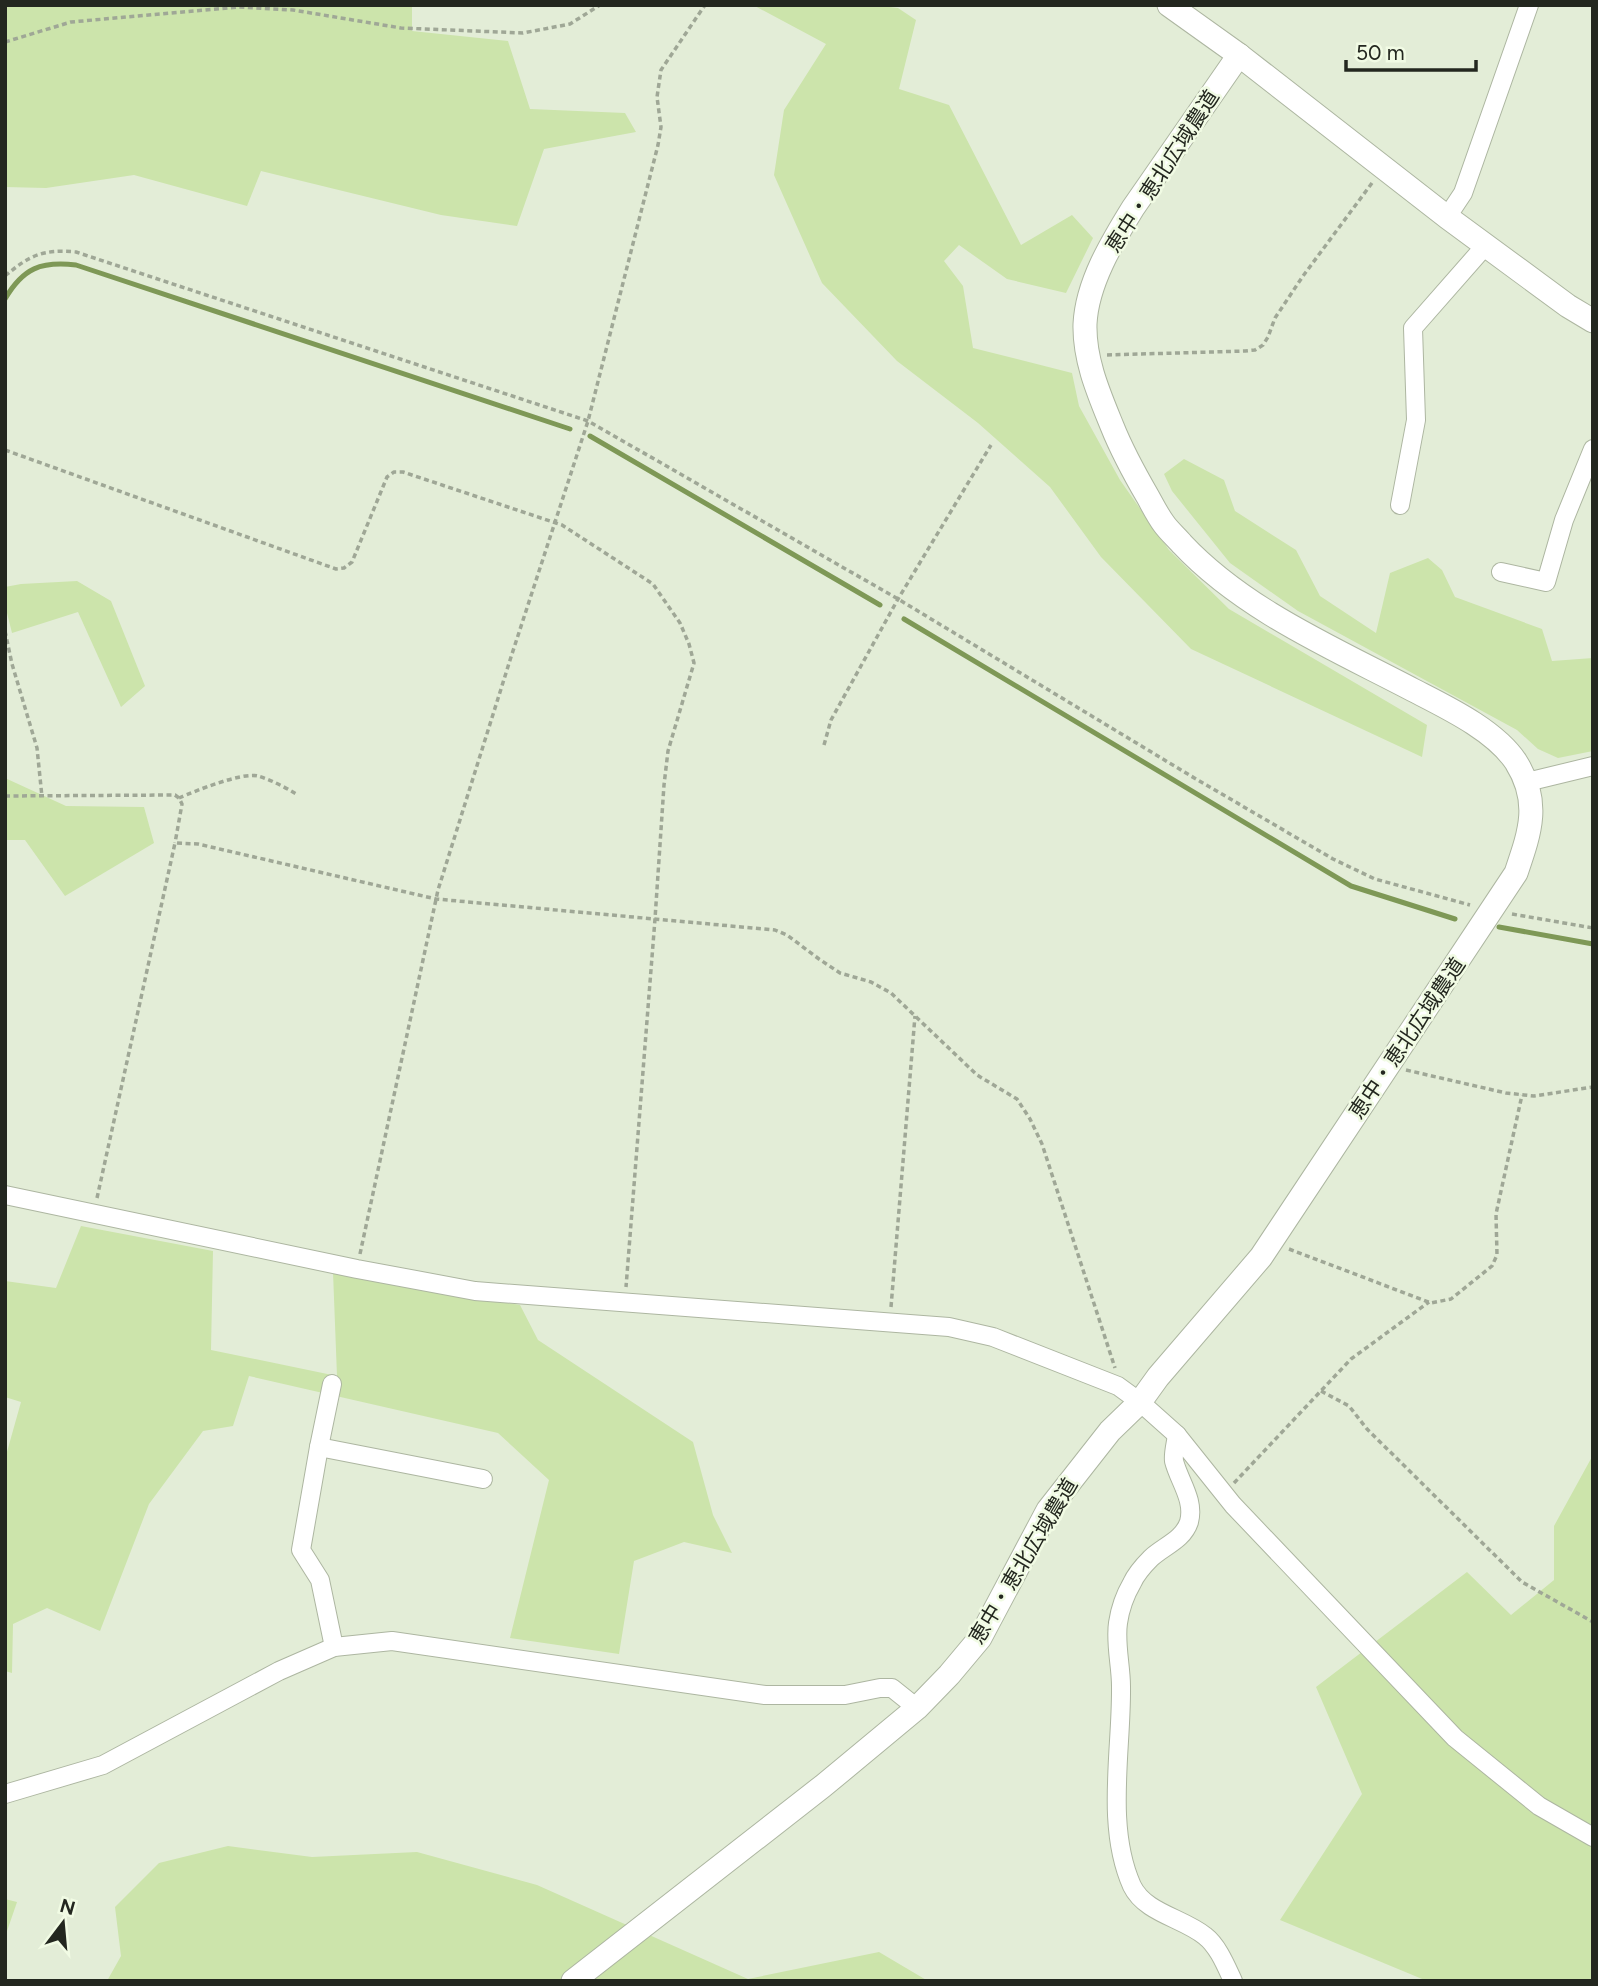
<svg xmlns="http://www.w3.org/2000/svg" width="1598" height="1986" viewBox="0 0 1598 1986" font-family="Figtree,'Noto Sans JP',sans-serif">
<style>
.green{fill:#cce4ab}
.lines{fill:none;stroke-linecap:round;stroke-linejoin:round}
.stream{stroke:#7e9856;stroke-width:5}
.minor-casing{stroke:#adb6a1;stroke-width:20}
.tertiary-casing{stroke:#adb6a1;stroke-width:25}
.path{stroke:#9fa796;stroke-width:3.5;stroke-dasharray:5 3.5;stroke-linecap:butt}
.minor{stroke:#fff;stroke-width:18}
.tertiary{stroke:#fff;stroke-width:23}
.labels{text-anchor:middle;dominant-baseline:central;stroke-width:5;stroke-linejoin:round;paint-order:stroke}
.street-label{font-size:21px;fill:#23271f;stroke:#f1fbe4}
</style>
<rect width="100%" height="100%" fill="#e3edd7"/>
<g class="green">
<polygon points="5,5 412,5 412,31 508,41 530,109 625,113 636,132 544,149 517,226 441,215 261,171 247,206 134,175 46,188 5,187"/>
<polygon points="753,5 872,5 898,8 916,20 899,89 949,105 1021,245 1072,215 1093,238 1066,293 1007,279 959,245 944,261 963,286 973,348 1072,373 1079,406 1120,480 1169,550 1229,609 1427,725 1422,757 1191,649 1101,557 1050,487 978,423 897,361 822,283 774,175 784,110 826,44"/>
<polygon points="1184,459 1224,480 1235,511 1296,550 1320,596 1376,633 1390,573 1428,558 1442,570 1455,597 1542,629 1552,661 1593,658 1593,751 1558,758 1538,749 1517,730 1298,611 1230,563 1172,491 1164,474"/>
<polygon points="77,581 111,601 145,686 121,707 78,612 12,633 7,613 5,613 5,587 21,584"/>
<polygon points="5,778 66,806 144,807 154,843 65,896 25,840 5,840"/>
<polygon points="81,1226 213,1251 211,1350 337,1376 333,1272 520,1305 538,1340 693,1442 713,1515 732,1553 684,1542 634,1561 619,1654 510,1638 549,1480 498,1433 249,1376 233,1426 203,1431 149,1504 100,1631 47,1608 13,1624 12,1673 5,1671 5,1459 21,1402 5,1397 5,1281 56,1288"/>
<polygon points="1593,1455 1593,1981 1427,1981 1280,1920 1362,1794 1316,1687 1467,1572 1511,1615 1554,1580 1554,1526"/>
<polygon points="228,1846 312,1857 417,1852 537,1885 748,1979 879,1952 928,1981 107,1981 121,1956 115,1907 159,1863"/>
<polygon points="5,1899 17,1902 5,1937"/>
</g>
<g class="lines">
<g class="stream">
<path d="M5,299c18,-31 36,-38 71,-34l494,164"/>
<polyline points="590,436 880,605"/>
<polyline points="904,619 1351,886 1455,919"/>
<polyline points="1499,927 1593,944"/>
</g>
<g class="minor-casing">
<g id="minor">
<polyline points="1447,217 1463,193 1529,5"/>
<polyline points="1400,505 1416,420 1413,328 1485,246"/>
<polyline points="1501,572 1546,582 1564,520 1593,449"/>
<polyline points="1527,782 1593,766"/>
<polyline points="5,1195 357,1269 475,1291 949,1327 993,1337 1118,1386 1140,1402 1177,1435 1233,1505 1455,1738 1539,1806 1593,1837"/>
<polyline points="332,1384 319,1447 301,1550 320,1580 334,1647"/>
<path d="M1177,1435c-1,8 -4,18 -3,26 5,20 21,39 15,61 -6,18 -25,24 -38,36 -7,7 -15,16 -19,25 -7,12 -12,26 -14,40 -3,20 3,43 3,63 1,63 -16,140 11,200 13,27 51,32 73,50 13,10 21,30 28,45"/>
<polyline points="319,1447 483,1479"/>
<polyline points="5,1794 103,1765 279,1671 334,1647 392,1641 765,1695 845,1695 880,1688 892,1688 917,1708"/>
</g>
</g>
<g class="tertiary-casing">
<g id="tertiary">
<polyline points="1169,5 1239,55 1447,217 1568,306 1593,321"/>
<path d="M573,1981l250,-195 94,-78 32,-33 31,-37 68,-128 62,-79 30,-29 18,-25 103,-120 255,-384c14,-41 25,-71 0,-111 -21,-32 -70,-55 -103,-72 -80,-42 -169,-80 -231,-146 -6,-7 -13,-13 -18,-20 -6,-8 -11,-18 -16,-27 -14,-24 -26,-46 -36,-71 -13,-32 -28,-66 -27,-102 2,-41 27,-82 48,-116l106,-153"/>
</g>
</g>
<g class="path">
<polyline points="5,42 71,22 239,7 293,10 401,28 523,33 570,24 600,5"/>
<path d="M5,276c25,-21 38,-27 71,-24l512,169 310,178 293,177 142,83 42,20 95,26"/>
<polyline points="1107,355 1245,351 1255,350 1263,345 1268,337 1275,318 1303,276 1372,183"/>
<polyline points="5,450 336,569 344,568 352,562 387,477 394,472 403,472 562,525 653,584 680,623 689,644 694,663 668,751 664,785 655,919 626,1287"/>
<polyline points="5,631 12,664 37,748 42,797"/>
<polyline points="824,745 831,720 898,599 991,445"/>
<polyline points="5,796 175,795 179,798 182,804 175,843"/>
<path d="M179,798c16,-7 63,-26 79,-22 14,4 28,12 40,19"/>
<polyline points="1512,914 1593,928"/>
<polyline points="1406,1070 1506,1093 1534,1096 1593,1087"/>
<polyline points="97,1198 175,843 198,844 436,899 775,930 787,935 819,959 840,973 871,982 891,993 977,1075 1017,1099 1030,1119 1042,1144 1115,1368"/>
<polyline points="1289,1249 1431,1303 1451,1299 1492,1266 1497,1255 1496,1214 1522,1095"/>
<polyline points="360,1254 438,890 511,657 588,421 658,145 661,127 657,97 661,70 705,5"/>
<polyline points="891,1307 915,1016"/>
<polyline points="1321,1391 1349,1406 1367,1429 1522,1582 1593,1622"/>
<polyline points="1234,1483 1351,1359 1429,1302"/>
</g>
<use href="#minor" class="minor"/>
<use href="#tertiary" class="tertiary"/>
</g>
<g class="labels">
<g class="street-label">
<text transform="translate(1162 171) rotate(-57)">恵中・恵北広域農道</text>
<text transform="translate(1407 1038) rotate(-56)">恵中・恵北広域農道</text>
<text transform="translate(1023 1561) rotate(-59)">恵中・恵北広域農道</text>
</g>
</g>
<rect width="1598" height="1986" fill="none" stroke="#23271f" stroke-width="14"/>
<g transform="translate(63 1923) rotate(16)" stroke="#f1fbe4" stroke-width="5" paint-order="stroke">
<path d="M0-5L12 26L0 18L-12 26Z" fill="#23271f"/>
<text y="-10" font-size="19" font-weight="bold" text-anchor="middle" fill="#23271f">N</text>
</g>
<path d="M1346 60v10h130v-10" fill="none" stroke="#23271f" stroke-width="3.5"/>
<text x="1356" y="60" font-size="21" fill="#23271f" stroke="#f1fbe4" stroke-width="5" paint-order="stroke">50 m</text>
</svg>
